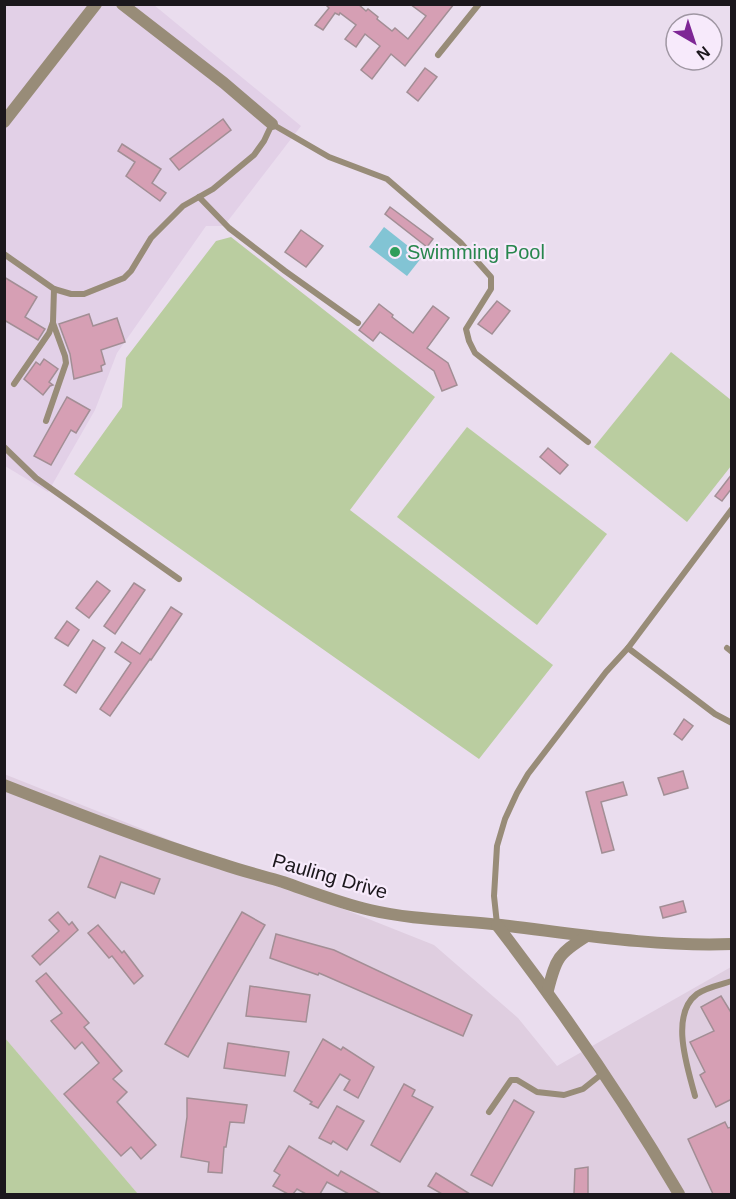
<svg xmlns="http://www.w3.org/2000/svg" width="736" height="1199" viewBox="0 0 736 1199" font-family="Helvetica,sans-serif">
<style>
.built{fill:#e2d0e7}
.industrial{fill:#dfcee0}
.green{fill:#bacda0}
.water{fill:#82c4d4}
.building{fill:#d69fb4;stroke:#a28e95;stroke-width:1.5}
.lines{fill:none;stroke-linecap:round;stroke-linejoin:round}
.lane{stroke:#988c78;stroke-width:6}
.street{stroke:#988c78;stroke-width:12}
.leisure-dot{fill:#2e9e5b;stroke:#f7eafb;stroke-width:2}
.labels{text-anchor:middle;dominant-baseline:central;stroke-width:4.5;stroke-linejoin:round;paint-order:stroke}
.leisure-label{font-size:20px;fill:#27864d;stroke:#f7eafb;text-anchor:start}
.street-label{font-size:20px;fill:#1b171c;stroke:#f7eafb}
</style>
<rect width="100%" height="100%" fill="#eaddee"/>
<polygon class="built" points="5,5 154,5 301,126 224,226 206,226 117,353 95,410 48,492 5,466"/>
<polygon class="industrial" points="4,774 434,945 518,1018 557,1066 731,967 731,1194 138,1194 5,1038"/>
<g class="green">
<polygon points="231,237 435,397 350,510 553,665 479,759 74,474 122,407 126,358 216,241"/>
<polygon points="671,352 731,400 731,466 687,522 594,447"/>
<polygon points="467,427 607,534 537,625 397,517"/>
<polygon points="5,1038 138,1194 5,1194"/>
</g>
<polygon class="water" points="384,227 422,257 407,276 369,247"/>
<g class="building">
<polygon points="325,4 358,4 366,11 368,9 378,17 377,19 392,31 395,28 408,39 426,16 410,4 454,4 405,66 391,54 372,79 361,70 380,46 365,34 356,47 345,39 356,25 340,13 339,15 335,13 323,30 315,25 329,8"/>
<polygon points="425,68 437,77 418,101 407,92"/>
<polygon points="223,119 231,130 179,170 170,159"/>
<polygon points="122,144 161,169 152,183 166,193 160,201 126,176 135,162 118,151"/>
<polygon points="390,207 433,239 427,247 385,214"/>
<polygon points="301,230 323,246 306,267 285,252"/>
<polygon points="4,277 37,297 25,317 45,329 38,340 4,320"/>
<polygon points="497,301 510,311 492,334 478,324"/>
<polygon points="379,304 393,315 392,317 413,333 433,306 449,318 427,348 448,363 457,385 442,391 434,371 380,332 373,341 359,330"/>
<polygon points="89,314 93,326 117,318 125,342 101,350 105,364 101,366 102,371 74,379 70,354 59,324"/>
<polygon points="44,359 58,369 49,382 53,385 50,386 43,395 24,379 36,362 40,365"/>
<polygon points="67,397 90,410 76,433 71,430 51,465 34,456"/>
<polygon points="548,448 568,465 560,474 540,457"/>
<polygon points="732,474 732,488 722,501 715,496"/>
<polygon points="97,581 110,591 89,618 76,608"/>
<polygon points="134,583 145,590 115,634 104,626"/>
<polygon points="171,607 182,614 151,660 150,659 110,716 100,709 131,663 115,652 122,642 140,654"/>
<polygon points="67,621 79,630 68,646 55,638"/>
<polygon points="93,640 105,648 76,693 64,685"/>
<polygon points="684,719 693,726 682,740 674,734"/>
<polygon points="683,771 688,788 664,795 658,778"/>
<polygon points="623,782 627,795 601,802 614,850 602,853 586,792"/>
<polygon points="100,856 160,879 154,894 121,882 115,898 88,887"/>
<polygon points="683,901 686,912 663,918 660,907"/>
<polygon points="58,912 69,925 72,922 78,930 40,965 32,956 59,931 49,920"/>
<polygon points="242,912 265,925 188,1057 165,1044"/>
<polygon points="98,925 122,953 124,951 143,976 134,984 112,956 109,958 88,933"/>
<polygon points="276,934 334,950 472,1015 463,1036 319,973 318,975 270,958"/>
<polygon points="46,973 89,1023 84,1027 122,1071 113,1079 127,1092 117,1102 156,1145 141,1159 131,1147 121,1156 64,1094 99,1063 82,1042 75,1049 51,1021 62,1013 36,981"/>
<polygon points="250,986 310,995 306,1022 246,1016"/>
<polygon points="721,996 732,1014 732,1099 716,1107 700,1075 705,1072 690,1042 714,1031 701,1007"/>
<polygon points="323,1039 341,1050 343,1047 374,1067 358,1098 344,1090 350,1080 340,1074 318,1108 310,1104 312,1102 294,1091"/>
<polygon points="228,1043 289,1052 285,1076 224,1068"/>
<polygon points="404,1084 415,1090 412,1096 433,1107 400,1162 371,1145"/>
<polygon points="187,1098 247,1105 244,1123 230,1122 226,1147 224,1147 222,1173 208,1172 209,1162 181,1157 187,1117"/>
<polygon points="514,1100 534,1112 492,1186 471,1175"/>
<polygon points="337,1106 364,1121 347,1150 333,1141 331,1144 319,1138"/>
<polygon points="725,1122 728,1128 732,1127 732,1194 713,1194 688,1139"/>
<polygon points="289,1146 338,1176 341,1171 381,1194 349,1194 327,1182 320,1194 306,1194 297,1189 293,1194 288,1194 273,1186 280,1175 274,1171"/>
<polygon points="588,1167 588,1194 574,1194 575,1169"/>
<polygon points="436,1173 470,1194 442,1194 428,1186"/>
</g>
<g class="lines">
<g class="lane">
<polyline points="438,55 479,4"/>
<polyline points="199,197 229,228 285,271 358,323"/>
<polyline points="4,254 54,289 71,294 84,294 124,278 131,271 151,238 183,206 213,189 254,155 264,141 272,124 329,157 387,179 460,242 491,277 491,289 466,329 469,341 475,353 588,442"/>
<polyline points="14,384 49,333 53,322 54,289"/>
<polyline points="46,421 66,363 65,356 53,323"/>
<polyline points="4,447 36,478 179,579"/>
<polyline points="628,648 715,714 732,723"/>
<polyline points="727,648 732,652"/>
<polyline points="497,924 494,896 497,846 505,819 517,793 528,774 606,672 628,648 732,509"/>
<path d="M695,1096c-7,-27 -26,-81 2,-102 10,-7 23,-9 35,-13"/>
<polyline points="489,1112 511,1080 517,1080 537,1092 564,1095 583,1089 603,1073"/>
</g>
<g class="street">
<polyline points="122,4 224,83 272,124"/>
<polyline points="4,122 96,4"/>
<path d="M4,785c72,28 144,56 218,79 20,7 41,12 61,18 29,10 57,21 87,28 43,10 87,10 131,15 76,9 154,22 231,19"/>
<path d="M497,925c66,86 127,175 182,269"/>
<path d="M548,990c8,-32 10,-36 39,-54"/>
</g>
</g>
<circle class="leisure-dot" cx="395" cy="252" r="6"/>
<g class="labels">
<g class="leisure-label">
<text x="407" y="252">Swimming Pool</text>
</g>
<g class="street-label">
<text transform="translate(330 876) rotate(16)">Pauling Drive</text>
</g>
</g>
<rect width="736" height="1199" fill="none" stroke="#1b171c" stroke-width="12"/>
<g transform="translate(694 42) rotate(141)"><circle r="28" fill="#f7eafb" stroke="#9f96a2" stroke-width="1.5"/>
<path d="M0-4.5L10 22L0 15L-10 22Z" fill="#7e2695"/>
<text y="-9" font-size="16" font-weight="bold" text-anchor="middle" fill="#1b171c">N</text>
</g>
</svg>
